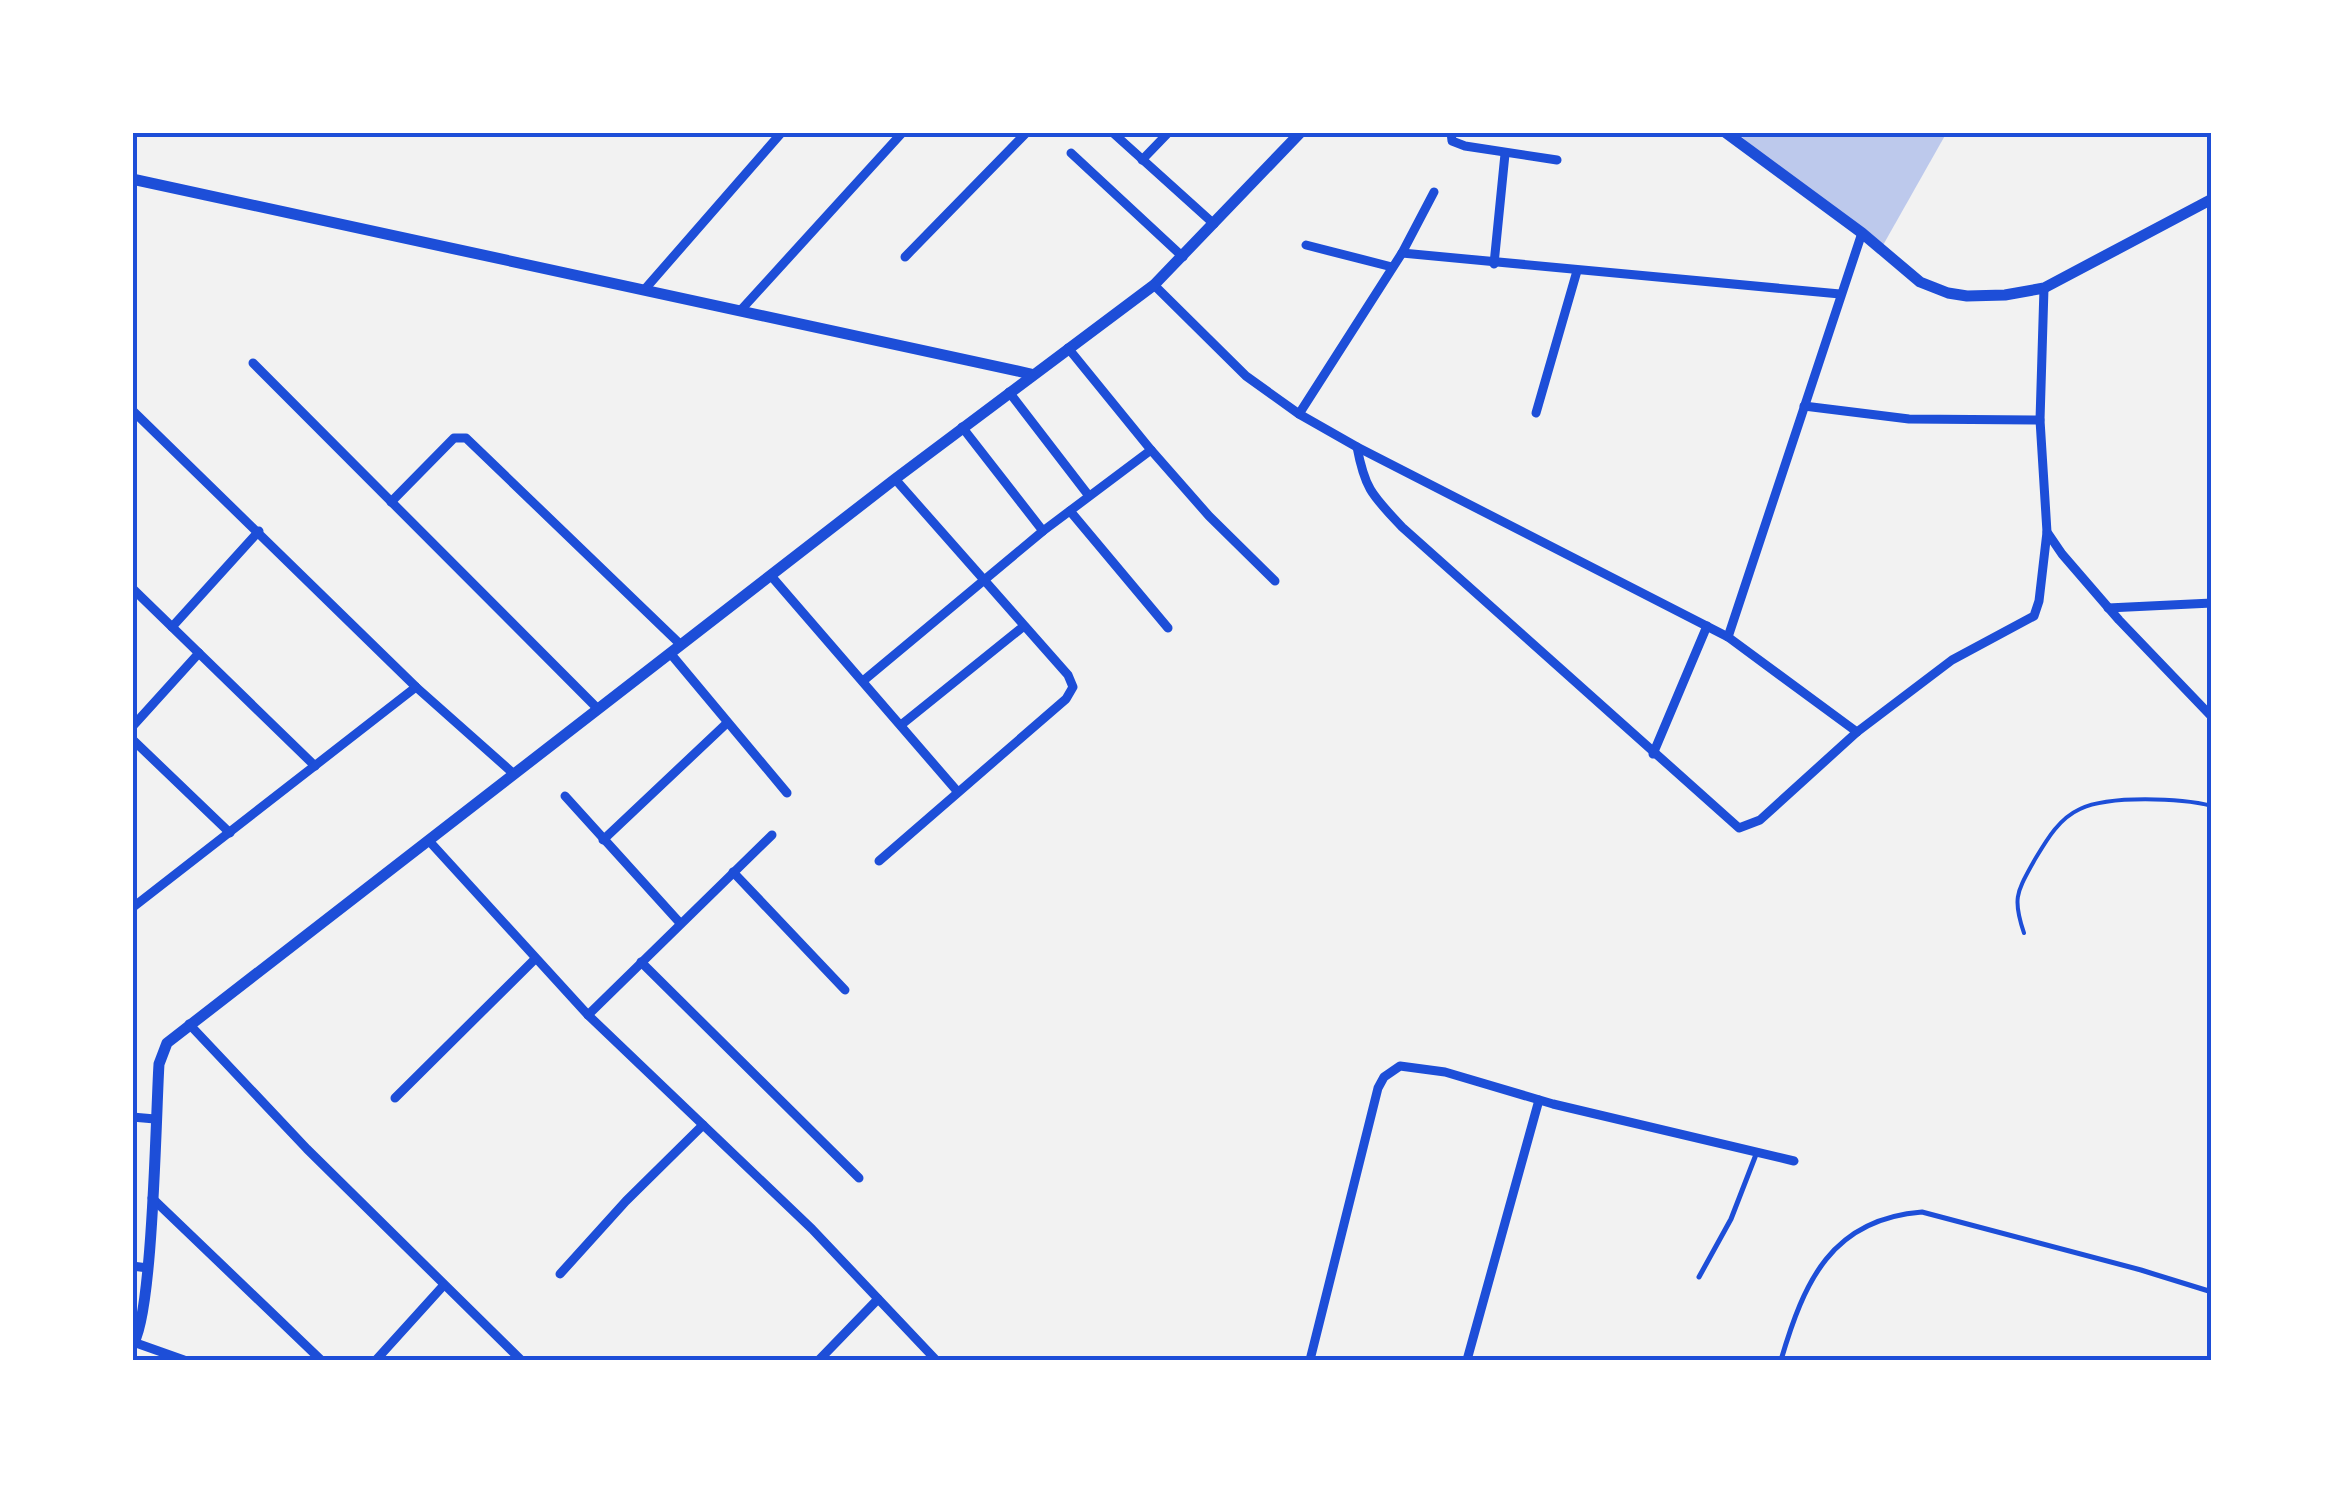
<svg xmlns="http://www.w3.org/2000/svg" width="2344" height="1493" viewBox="0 0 2344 1493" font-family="Merriweather,serif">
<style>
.building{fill:#bdc9ec}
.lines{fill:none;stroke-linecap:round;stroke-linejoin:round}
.path{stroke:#1d4ed8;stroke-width:4}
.service{stroke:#1d4ed8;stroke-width:5}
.minor{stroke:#1d4ed8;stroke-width:9}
.tertiary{stroke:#1d4ed8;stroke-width:11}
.neatline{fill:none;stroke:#1d4ed8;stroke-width:4}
</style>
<rect width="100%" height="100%" fill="#f2f2f2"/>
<polygon class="building" points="1736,132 1947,132 1878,254"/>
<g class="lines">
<path class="path" d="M2024,933c-12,-35 -7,-41 10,-72 12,-20 24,-42 46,-52 29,-14 101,-11 132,-3"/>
<g class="service">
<polyline points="1699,1277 1731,1219 1757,1152"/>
<path d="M1781,1360c23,-78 50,-141 141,-148l219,58 71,22"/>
</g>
<g class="minor">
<polyline points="1112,132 1214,224"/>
<polyline points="1451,132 1452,141 1465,146 1557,160"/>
<polyline points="1071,153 1183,257"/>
<polyline points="1142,160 1169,132"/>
<polyline points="1306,245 1392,267"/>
<polyline points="1402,253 1840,294"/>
<polyline points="905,257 1027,132"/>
<polyline points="1494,264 1505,154"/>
<polyline points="1154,285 1246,376 1299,414 1357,447 1728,637 1857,732"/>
<polyline points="2044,288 2040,420 2047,532 2062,554 2119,620 2212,717"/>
<polyline points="645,289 782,132"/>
<polyline points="740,311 903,132"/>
<polyline points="253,363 597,708"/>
<polyline points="1009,392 1089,496"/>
<polyline points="1804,406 1909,419 2040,420"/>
<polyline points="132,410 416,687 514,774"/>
<polyline points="1536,413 1577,271"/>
<polyline points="1299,414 1402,253 1434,192"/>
<polyline points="962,427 1043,531"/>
<path d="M1357,447c8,43 16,49 45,80l337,301 21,-8 97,-88 95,-72 82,-44 5,-15 8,-69"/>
<polyline points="1151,450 1209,516 1275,581"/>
<polyline points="391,502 454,438 466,438 681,645"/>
<polyline points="1070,511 1168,628"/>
<polyline points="772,577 957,791"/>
<polyline points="132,588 315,766"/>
<polyline points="2108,608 2212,603"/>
<polyline points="172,627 259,531"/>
<polyline points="1728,637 1862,233"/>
<polyline points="670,653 787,793"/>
<polyline points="863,681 1043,531 1151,450 1068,348"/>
<polyline points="901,725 1024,626"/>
<polyline points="132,727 199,653"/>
<polyline points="132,739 230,833"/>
<polyline points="1653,754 1707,626"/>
<polyline points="565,796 680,923"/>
<polyline points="603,840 727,723"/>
<polyline points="430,842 588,1015 812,1229 936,1360"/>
<polyline points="879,861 1066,699 1073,687 1068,675 895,479"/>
<polyline points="733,872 845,990"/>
<polyline points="132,908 416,687"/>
<polyline points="641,962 859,1178"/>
<polyline points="588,1015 772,835"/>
<polyline points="189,1024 307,1149 521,1360"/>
<polyline points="395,1098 535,959"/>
<polyline points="132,1117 155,1119"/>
<polyline points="152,1198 321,1360"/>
<polyline points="132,1266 148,1268"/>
<polyline points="560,1274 626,1201 703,1125"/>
<polyline points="136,1343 184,1360"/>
<polyline points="376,1360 443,1286"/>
<polyline points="819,1360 878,1299"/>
<polyline points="1310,1360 1378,1088 1384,1077 1400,1066 1445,1072 1553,1104 1794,1161"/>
<polyline points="1467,1360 1539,1100"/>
</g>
<g class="tertiary">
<polyline points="1725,132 1862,233 1920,282 1948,293 1967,296 2005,295 2044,288 2212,199"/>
<polyline points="132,179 1031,374"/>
<path d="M132,1345c21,-22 24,-237 27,-281l8,-21 728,-564 259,-194 147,-153"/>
</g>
</g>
<rect width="2344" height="1493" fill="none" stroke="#ffffff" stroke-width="270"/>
<rect x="135" y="135" width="2074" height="1223" class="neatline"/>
</svg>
